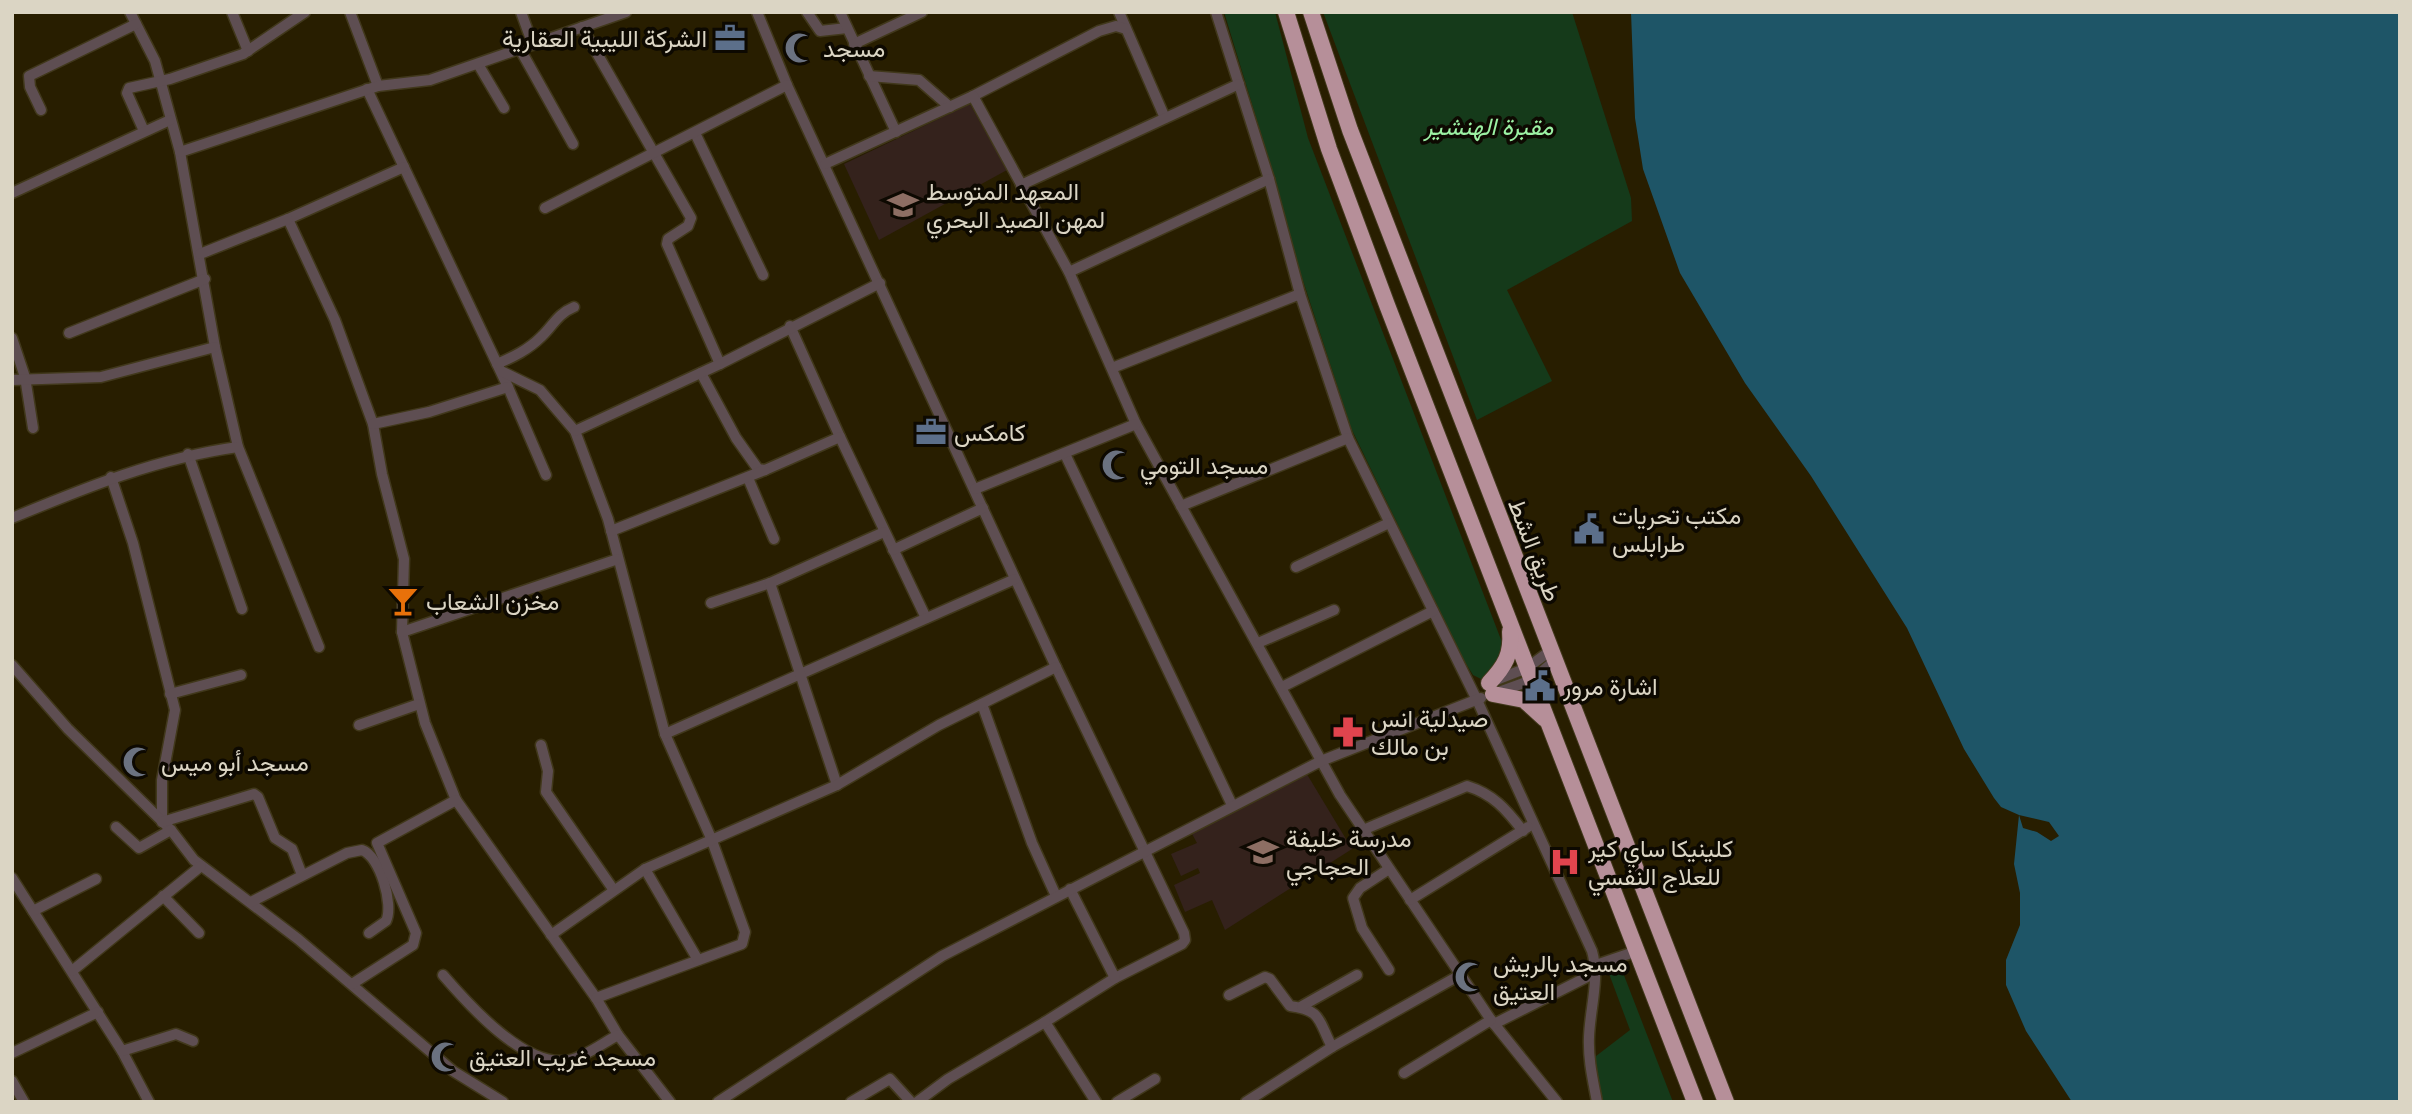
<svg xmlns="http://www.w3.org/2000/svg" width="2412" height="1114" viewBox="0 0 2412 1114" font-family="'Source Serif 4',Vazirmatn,serif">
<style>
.education{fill:#34221c}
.green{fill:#153a1a}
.water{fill:#1e5567}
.pier{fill:#281e00}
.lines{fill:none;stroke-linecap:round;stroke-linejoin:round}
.minor-casing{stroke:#41381b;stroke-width:13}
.highway-casing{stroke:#41381b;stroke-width:18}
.minor{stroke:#5e4e52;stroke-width:10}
.highway{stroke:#b68f99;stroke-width:16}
.labels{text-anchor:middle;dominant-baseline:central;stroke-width:7;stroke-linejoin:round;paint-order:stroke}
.poi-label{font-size:24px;fill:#dbd5c4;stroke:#0d0901;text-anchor:start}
.park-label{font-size:24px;font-style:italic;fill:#9cf2a4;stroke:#0d0901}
.street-label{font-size:24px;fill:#dbd5c4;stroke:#0d0901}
</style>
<rect width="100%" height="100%" fill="#281e00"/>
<g class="education">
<polygon points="970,104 1007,170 879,240 844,164"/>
<polygon points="1305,771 1352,849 1225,930 1212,900 1185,912 1174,885 1200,873 1198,868 1181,876 1171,854 1197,843 1191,832"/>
</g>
<g class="green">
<polygon points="1224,12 1275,12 1308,138 1505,650 1491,674 1481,679 1473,675 1463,659 1351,428 1279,207 1262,137"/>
<polygon points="1323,12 1572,12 1631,198 1632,221 1507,290 1552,381 1477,420"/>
<polygon points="1620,965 1673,1102 1600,1102 1587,1063 1630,1030 1608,971"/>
</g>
<polygon class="water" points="1631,12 2400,12 2400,1102 2072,1102 2026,1031 2006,985 2006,960 2020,925 2020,893 2014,864 2019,815 2001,807 1994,798 1964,749 1907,628 1811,476 1745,383 1680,273 1643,169 1635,118"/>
<polygon class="pier" points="2019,815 2049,822 2059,836 2051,841 2037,832 2023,828"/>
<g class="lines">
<g class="minor-casing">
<g id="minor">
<polyline points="130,12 155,61 180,152 215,347 238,447 319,647"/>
<polyline points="232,12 248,51"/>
<polyline points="350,12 378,86"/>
<polyline points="521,12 533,45"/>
<polyline points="757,12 787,85 1056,667 1184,933 1185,940 1182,944 1115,978 1045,1022 1096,1102"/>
<polyline points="807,12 820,31 847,28"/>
<polyline points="840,12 896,132"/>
<polyline points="1119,12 1165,118"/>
<polyline points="1216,12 1269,179 1300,294"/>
<polyline points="582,27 691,218 688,226 668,239 667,244 720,364"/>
<polyline points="854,44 922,12"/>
<polyline points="520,49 573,144"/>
<polyline points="478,64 504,108"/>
<polyline points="869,76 919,80 950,107"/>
<polyline points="367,89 508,387 546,475"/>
<polyline points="973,96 1099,31 1116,26 1126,29"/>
<polyline points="41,110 30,87 29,76 136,24"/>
<polyline points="144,131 127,93 129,88 170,79 243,54 305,12"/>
<polyline points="695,133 763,275"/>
<polyline points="180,152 378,86 430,80 626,12"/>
<polyline points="825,164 973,96 1069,272 1136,424 1340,795 1491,1020 1557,1102"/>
<polyline points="404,167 288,219 335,320 373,424 382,474 404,559 402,632 425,723 456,800 596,998 618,1035 670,1102"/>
<polyline points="1021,185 1239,84"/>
<polyline points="12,193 170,120"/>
<polyline points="545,208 787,85"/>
<polyline points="200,254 288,219"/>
<polyline points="1069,272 1269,179"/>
<polyline points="790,326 840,437"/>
<polyline points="69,333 205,279"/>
<polyline points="12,338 25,377 33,428"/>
<path d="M497,364c16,-7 31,-14 44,-27 12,-11 16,-23 33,-30"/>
<path d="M1112,368l188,-74 48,144 129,262 115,251c8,28 -2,57 -3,86 -1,23 4,43 8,65"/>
<polyline points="501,371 540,390 575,431 608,519 665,734 711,838 745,932 742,944 596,998"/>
<polyline points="701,373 736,438 758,469 765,470 840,437 926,618"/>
<polyline points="12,380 101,377 215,347"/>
<polyline points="373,424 429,412 508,387"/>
<polyline points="575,431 720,364 880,283"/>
<polyline points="188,454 242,609"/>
<polyline points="1065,454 1232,805"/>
<polyline points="111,477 133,543 175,710 162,780 162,822"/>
<polyline points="748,478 774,539"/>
<polyline points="975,489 1136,424"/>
<polyline points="1181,506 1348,438"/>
<path d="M12,518c75,-31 146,-60 226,-71"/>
<polyline points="611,531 765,470"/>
<polyline points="893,550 983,508"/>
<polyline points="1296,567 1389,523"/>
<polyline points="711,603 770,583"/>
<polyline points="402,632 618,559"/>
<polyline points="1258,643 1334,610"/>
<polyline points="12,665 68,729 171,830 194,860 298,939 453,1071 503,1102"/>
<polyline points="1491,682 1527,668 1550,651"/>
<polyline points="1282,687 1433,611"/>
<polyline points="1496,693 1532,680 1554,661"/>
<polyline points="170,694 241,675"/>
<polyline points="982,704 1032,843 1056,896"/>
<polyline points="359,725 419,704"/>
<polyline points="665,734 1015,579"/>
<polyline points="541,745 548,771 546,792 613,889"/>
<polyline points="837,785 770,583 884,532"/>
<polyline points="162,822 254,794 258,797 275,838 292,849 302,875"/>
<polyline points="116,827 139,848 171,830"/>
<path d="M1363,830l104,-44c26,8 39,23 56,45"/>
<polyline points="645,869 698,960"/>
<polyline points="1389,869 1360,888 1353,898 1362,928 1389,970"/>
<polyline points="12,878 122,1051 149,1102"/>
<polyline points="1070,889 1115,978"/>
<polyline points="163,896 199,933"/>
<polyline points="1410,900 1528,827"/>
<path d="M251,902l96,-49 15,-3c18,6 32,55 24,71l-17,12"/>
<polyline points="33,911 96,879"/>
<polyline points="551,935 645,869 837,785 939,725 1056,667"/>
<polyline points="1596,965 1637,951"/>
<polyline points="72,971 201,866"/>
<path d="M443,975c25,29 83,95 127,85 16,-4 33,-17 48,-25"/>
<polyline points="352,984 413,945 416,933 377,843 456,800"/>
<path d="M1229,995l36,-18 5,2 20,27c32,4 28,14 42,41"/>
<polyline points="1302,1006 1357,975"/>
<polyline points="1494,1024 1595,973"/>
<polyline points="122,1051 176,1034 193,1041"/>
<polyline points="12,1053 98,1012"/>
<polyline points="1404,1073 1491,1020"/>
<polyline points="12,1081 24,1102"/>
<polyline points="718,1102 942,956 1321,761 1481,698"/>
<polyline points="851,1102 890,1079 911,1102"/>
<polyline points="917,1102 948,1079 1045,1022"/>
<polyline points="1117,1102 1155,1079"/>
<polyline points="1246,1102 1332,1047 1460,975"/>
</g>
</g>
<g class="highway-casing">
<g id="highway">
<polyline points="1286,12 1329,149 1387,305 1695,1102"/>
<polyline points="1311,12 1350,130 1726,1102"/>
<path d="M1489,683c16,-17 23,-29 21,-52"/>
<polyline points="1493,694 1524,700 1545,719"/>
</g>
</g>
<use href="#minor" class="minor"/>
<use href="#highway" class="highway"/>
</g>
<defs>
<g id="office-bare" transform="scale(2.415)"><path d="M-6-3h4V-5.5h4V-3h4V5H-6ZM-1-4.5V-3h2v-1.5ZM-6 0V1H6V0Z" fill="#5c6f8a" stroke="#0d0901" stroke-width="2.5" paint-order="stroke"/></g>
<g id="mosque-bare" transform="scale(2.415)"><path d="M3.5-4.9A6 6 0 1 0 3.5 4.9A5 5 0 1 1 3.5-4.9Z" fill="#6b7280" stroke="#0d0901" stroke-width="2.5" paint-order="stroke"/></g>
<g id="university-bare" transform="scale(2.415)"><path d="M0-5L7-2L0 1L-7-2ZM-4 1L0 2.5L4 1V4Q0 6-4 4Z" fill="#8d6e63" stroke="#0d0901" stroke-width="2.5" paint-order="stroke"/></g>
<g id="civic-bare" transform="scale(2.415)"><path d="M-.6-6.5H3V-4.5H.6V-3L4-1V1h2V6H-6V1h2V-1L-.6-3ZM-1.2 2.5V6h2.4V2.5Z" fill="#5c6f8a" stroke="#0d0901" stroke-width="2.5" paint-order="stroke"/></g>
<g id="bar-bare" transform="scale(2.415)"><path d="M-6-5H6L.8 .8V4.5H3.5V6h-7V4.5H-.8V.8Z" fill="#e8710a" stroke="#0d0901" stroke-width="2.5" paint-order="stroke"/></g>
<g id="pharmacy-bare" transform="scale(2.415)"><path d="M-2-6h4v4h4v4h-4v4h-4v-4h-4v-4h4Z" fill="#e0444e" stroke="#0d0901" stroke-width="2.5" paint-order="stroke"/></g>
<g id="school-bare" transform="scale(2.415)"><path d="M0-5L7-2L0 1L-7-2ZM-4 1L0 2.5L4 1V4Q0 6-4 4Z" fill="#8d6e63" stroke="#0d0901" stroke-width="2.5" paint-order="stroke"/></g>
<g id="hospital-bare" transform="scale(2.415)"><path d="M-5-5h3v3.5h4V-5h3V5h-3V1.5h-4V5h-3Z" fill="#e0444e" stroke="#0d0901" stroke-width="2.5" paint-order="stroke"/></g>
</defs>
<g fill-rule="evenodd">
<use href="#office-bare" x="730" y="38"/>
<use href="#mosque-bare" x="800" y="48"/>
<use href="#university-bare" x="903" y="205"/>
<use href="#office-bare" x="931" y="432"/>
<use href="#mosque-bare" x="1117" y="465"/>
<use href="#civic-bare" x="1589" y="529"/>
<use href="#bar-bare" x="403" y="601"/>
<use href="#civic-bare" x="1540" y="686"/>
<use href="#pharmacy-bare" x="1348" y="732"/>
<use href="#mosque-bare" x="138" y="762"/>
<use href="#school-bare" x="1263" y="852"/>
<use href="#hospital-bare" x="1565" y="862"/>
<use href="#mosque-bare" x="1470" y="977"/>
<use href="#mosque-bare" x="446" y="1057"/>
</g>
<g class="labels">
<g class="poi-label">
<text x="707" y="38" text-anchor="end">الشركة الليبية العقارية</text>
<text x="823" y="48">مسجد</text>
<text x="926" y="191">المعهد المتوسط<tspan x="926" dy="28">لمهن الصيد البحري</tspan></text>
<text x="954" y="432">كامكس</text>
<text x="1140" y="465">مسجد التومي</text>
<text x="1612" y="515">مكتب تحريات<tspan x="1612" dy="28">طرابلس</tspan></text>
<text x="426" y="601">مخزن الشعاب</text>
<text x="1563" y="686">اشارة مرور</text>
<text x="1371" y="718">صيدلية انس<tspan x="1371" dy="28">بن مالك</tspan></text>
<text x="161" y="762">مسجد أبو ميس</text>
<text x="1286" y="838">مدرسة خليفة<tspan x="1286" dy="28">الحجاجي</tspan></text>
<text x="1588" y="848">كلينيكا ساي كير<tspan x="1588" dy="28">للعلاج النفسي</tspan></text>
<text x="1493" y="963">مسجد بالريش<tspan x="1493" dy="28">العتيق</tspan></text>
<text x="469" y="1057">مسجد غريب العتيق</text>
</g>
<g class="park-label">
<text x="1489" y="126">مقبرة الهنشير</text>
</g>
<g class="street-label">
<text transform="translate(1535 550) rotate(69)">طريق الشط</text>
</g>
</g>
<rect width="2412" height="1114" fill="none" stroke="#dbd5c4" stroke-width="28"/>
</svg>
